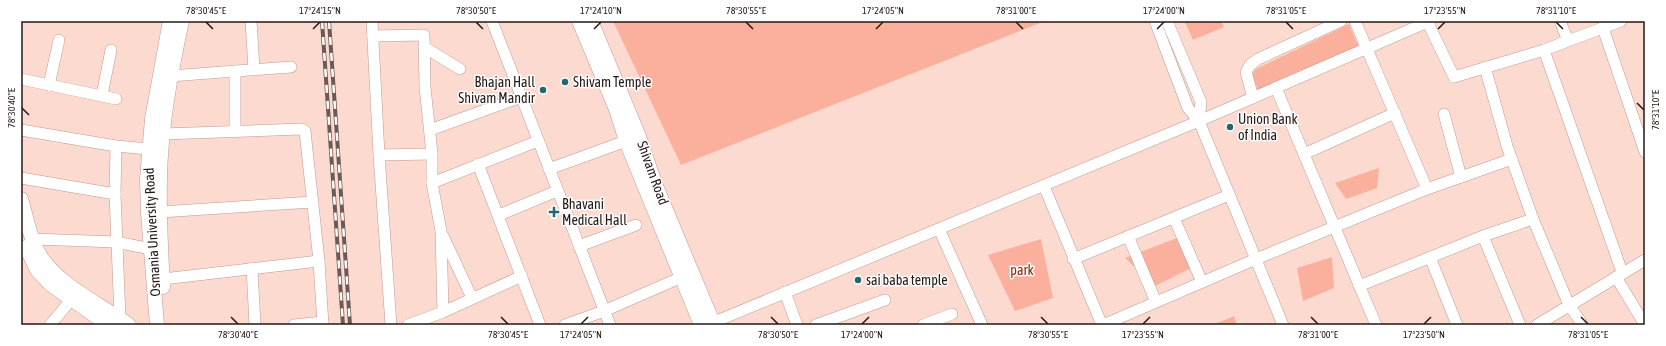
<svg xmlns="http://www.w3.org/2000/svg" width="1666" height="346" viewBox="0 0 1666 346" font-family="'Asap Condensed',sans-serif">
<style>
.green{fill:#fab09d}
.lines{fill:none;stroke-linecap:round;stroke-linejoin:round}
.minor-casing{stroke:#bc9b92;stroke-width:12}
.major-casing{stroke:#bc9b92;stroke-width:15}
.minor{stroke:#fff;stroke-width:11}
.major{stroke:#fff;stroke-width:14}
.rail-casing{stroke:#6e5a55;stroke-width:4}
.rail{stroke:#fff;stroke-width:2.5;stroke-dasharray:8;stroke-linecap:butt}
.ticks{fill:none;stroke:#251916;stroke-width:1.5}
.poi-dot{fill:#1d6872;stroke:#fff;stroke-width:1.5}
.labels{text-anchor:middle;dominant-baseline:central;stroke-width:3;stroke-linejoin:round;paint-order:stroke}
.poi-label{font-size:14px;fill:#251916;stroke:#fff;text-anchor:start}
.street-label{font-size:14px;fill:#251916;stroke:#fff}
.park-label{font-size:14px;fill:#932300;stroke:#fff}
.neatline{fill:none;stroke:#251916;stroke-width:1.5}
.ticks-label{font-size:10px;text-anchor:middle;fill:#251916}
</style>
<rect width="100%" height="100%" fill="#fddad0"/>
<g class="green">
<polygon points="613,21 1045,21 681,165"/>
<polygon points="1188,21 1221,21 1224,27 1193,40 1185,22"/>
<polygon points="1349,24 1359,47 1258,90 1252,75 1256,69"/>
<polygon points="1379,168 1377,188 1346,199 1335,183"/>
<polygon points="1187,234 1197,265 1155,286 1125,258"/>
<polygon points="1041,239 1053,298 1015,311 988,255"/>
<polygon points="1332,257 1334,288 1303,301 1297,268"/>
<polygon points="1234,316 1237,325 1213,325"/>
</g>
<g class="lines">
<g class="minor-casing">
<g id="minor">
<polyline points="251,21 254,69"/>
<polyline points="372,21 379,155 391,325"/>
<polyline points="492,21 610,325"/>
<polyline points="1155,21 1188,108 1199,121 1283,325"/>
<polyline points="1167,21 1201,102 1199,121"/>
<polyline points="1355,21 1427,189"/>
<polyline points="1427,21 1454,77 1544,50 1621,21"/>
<polyline points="1560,21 1568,41"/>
<polyline points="1603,28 1645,152"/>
<polyline points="373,36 424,35 425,87 432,154 432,183 441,231 443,312"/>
<polyline points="424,47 460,69"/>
<polyline points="1544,50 1622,272"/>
<polyline points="1485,67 1507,146 1533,219 1569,305 1583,325"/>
<polyline points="170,76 291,67"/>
<polyline points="21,79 116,99"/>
<polyline points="49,85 59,40"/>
<polyline points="1276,88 1376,325"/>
<polyline points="102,95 111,50"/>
<polyline points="1253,98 1246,72 1250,65 1258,59 1341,21"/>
<polyline points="1444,114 1461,177"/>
<polyline points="21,130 116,146 149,149"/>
<polyline points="430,130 521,97"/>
<polyline points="235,131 235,71"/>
<polyline points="163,134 301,129 305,131 319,261 323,325"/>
<polyline points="116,146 115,194 120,318"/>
<polyline points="1304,154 1395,113"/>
<polyline points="379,155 432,154"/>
<polyline points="478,164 540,325"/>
<polyline points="549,169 626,141"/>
<polyline points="21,178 115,194"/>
<polyline points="432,183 538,141"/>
<polyline points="1044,186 1102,325"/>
<polyline points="160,212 313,202"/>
<polyline points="499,215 557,191"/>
<polyline points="1174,218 1202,282"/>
<polyline points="939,229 982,325"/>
<polyline points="443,236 472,298"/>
<polyline points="1128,236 1156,302"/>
<polyline points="1483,236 1520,325"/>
<polyline points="33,239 116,242 151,249"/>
<polyline points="579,246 636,225"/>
<polyline points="1430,257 1457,325"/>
<polyline points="1073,259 1229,195"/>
<polyline points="252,268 255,325"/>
<polyline points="1616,277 1645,325"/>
<polyline points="163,279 319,261"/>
<polyline points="1359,286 1483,236 1533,219"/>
<polyline points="785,292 797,325"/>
<polyline points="50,325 71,300"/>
<polyline points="294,325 323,322"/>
<polyline points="408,325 443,312 522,276"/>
<polyline points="565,325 604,311 682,277"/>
<polyline points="707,325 1199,121 1430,21"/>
<polyline points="816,325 885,300"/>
<polyline points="923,325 952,314"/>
<polyline points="1103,325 1256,259 1427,189 1512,159"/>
<polyline points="1537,325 1645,260"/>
</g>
</g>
<g class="major-casing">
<g id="major">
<polyline points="579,21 616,109 626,141 701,325"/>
<polyline points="591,21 638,134 656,186 714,325"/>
<path d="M21,199c6,19 9,42 20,58 20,30 60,47 88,68"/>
<polyline points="26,247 37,270 50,284 108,325"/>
<path d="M163,287c-2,-36 -4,-74 -3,-110 1,-52 11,-105 22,-156"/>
<polyline points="157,325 148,213 147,179 152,119 170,21"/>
</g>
</g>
<use href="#minor" class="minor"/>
<use href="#major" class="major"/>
<g class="rail-casing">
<g id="rail">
<polyline points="322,21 343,325"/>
<polyline points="329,21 350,325"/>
</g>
</g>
<use href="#rail" class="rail"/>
</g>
<path class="ticks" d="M206,22l7,7M476,22l7,7M746,22l7,7M1016,22l7,7M1286,22l7,7M1556,22l7,7M313,29l7,-7M594,29l7,-7M876,29l7,-7M1157,29l7,-7M1438,29l7,-7M1637,103l7,7M22,108l7,7M231,317l7,7M501,317l7,7M771,317l7,7M1041,317l7,7M1311,317l7,7M1581,317l7,7M581,324l7,-7M862,324l7,-7M1143,324l7,-7M1424,324l7,-7"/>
<g class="poi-dot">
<circle cx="565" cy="82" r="4"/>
<circle cx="543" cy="90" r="4"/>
<circle cx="1230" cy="127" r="4"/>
<path d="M552 206h4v4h4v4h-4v4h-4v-4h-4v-4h4z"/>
<circle cx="858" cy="280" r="4"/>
</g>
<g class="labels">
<g class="poi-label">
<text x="535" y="82" text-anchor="end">Bhajan Hall<tspan x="535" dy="16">Shivam Mandir</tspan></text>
<text x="573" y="82">Shivam Temple</text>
<text x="1238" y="119">Union Bank<tspan x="1238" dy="16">of India</tspan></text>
<text x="562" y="204">Bhavani<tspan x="562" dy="16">Medical Hall</tspan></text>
<text x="866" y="280">sai baba temple</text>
</g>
<g class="street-label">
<text transform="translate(653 173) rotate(70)">Shivam Road</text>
<text transform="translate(152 232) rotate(-93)">Osmania University Road</text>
</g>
<g class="park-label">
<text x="1022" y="270">park</text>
</g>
</g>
<rect width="1666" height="346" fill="none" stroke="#ffffff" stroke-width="44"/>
<rect x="22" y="22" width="1622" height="302" class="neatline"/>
<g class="ticks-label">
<text x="206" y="14">78°30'45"E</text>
<text x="320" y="14">17°24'15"N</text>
<text x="476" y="14">78°30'50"E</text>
<text x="601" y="14">17°24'10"N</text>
<text x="746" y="14">78°30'55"E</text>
<text x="883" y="14">17°24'05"N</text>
<text x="1016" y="14">78°31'00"E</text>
<text x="1164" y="14">17°24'00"N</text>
<text x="1286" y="14">78°31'05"E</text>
<text x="1445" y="14">17°23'55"N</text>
<text x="1556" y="14">78°31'10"E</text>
<text transform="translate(11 108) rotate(-90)" y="4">78°30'40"E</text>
<text transform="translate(1655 110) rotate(-90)" y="4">78°31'10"E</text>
<text x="238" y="338">78°30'40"E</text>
<text x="508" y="338">78°30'45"E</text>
<text x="581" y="338">17°24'05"N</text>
<text x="778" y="338">78°30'50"E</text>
<text x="862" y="338">17°24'00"N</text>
<text x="1048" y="338">78°30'55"E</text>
<text x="1143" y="338">17°23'55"N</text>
<text x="1318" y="338">78°31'00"E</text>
<text x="1424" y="338">17°23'50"N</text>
<text x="1588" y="338">78°31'05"E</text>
</g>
</svg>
